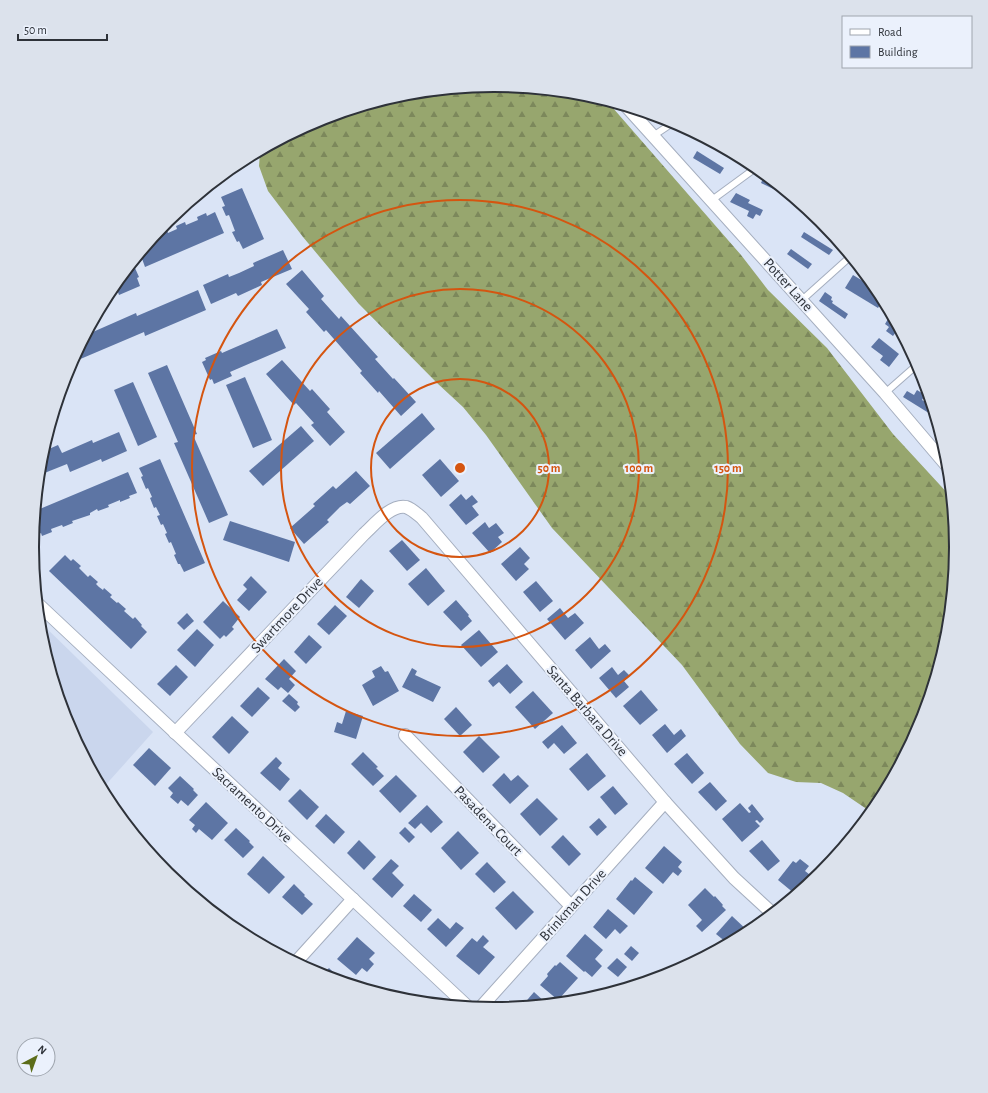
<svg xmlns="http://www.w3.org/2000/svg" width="988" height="1093" viewBox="0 0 988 1093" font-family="'Alegreya Sans',sans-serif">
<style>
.built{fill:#cad6ed}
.forest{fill:url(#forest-firs)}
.building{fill:#5d75a4}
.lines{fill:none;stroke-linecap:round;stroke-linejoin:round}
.lane-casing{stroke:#a5aebf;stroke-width:8}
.street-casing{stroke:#a5aebf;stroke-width:14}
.lane{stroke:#fff;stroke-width:6}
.street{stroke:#fff;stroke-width:12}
.ring{fill:none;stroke:#d55510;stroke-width:2}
.labels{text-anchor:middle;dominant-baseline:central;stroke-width:4;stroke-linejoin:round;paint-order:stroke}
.street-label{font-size:15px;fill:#2e3239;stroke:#ebf1fc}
.rim{fill:none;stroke:#2e3239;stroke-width:2}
.centre{fill:#d55510;stroke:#ebf1fc;stroke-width:2}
.ring-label{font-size:12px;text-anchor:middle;font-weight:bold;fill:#d55510;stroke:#ebf1fc;stroke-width:4;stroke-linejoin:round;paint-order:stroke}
</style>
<defs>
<pattern id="forest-firs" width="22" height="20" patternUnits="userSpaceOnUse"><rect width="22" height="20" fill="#97a66e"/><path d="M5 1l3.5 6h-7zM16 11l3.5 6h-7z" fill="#7c885b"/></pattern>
</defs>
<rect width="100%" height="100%" fill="#dae4f6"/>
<polygon class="built" points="39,621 153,732 102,789 67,723 41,636"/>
<polygon class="forest" points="494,85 584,93 606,100 741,255 768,290 827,348 893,434 951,497 956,547 947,637 921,724 878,803 871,812 843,793 821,783 796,782 768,773 740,744 682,665 552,528 486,435 463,407 437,383 359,304 303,237 268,191 259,166 260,153 270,145 280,139 309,131 390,98 404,93"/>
<g class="building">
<polygon points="697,151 724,168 720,174 693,158"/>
<polygon points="764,176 772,180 794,199 761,183"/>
<polygon points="242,188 264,239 243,249 239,241 237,242 232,232 235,231 229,215 226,216 222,207 225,206 221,197"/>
<polygon points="736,193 750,200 748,203 763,210 760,216 756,214 753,219 747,216 749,211 730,202"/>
<polygon points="215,212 224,233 145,267 140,253 151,240 158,237 157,234 167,230 168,233 177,229 176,226 185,222 186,225 198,220 197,217 206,213 207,216"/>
<polygon points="818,218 821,220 829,230 816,223"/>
<polygon points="804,232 833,250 829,255 801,237"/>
<polygon points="791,249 812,264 808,269 787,254"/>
<polygon points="283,250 292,269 261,282 262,285 238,296 236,293 211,304 203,285 228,274 229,277 239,273 254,266 253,263"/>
<polygon points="131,264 133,269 135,268 139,277 137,278 140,286 119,295 115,284"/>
<polygon points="302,270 324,296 321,299 339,319 341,316 378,357 375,359 393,379 394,378 416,402 401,416 379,391 378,393 360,373 362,371 326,330 324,332 306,312 309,309 286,284"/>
<polygon points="853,275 878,290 883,300 878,308 845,288"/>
<polygon points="198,290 206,310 145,336 144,332 71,363 86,335 136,313 137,316"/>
<polygon points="825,292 832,297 831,300 833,301 832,303 848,314 845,319 819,301"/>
<polygon points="888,319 896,324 903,337 896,332 893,336 886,331 889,327 885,324"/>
<polygon points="277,329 286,348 230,372 232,376 214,384 212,379 210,380 202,362 206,360 205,358 221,351 222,353"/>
<polygon points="879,338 899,354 889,367 880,360 883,356 871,347"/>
<polygon points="282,360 310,391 312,389 330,409 327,412 345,432 330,446 311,425 314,423 296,403 294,405 266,374"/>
<polygon points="167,365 197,434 193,435 228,515 209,523 174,443 178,442 148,373"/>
<polygon points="245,377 272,440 253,448 226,385"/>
<polygon points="133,382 157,437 138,446 114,390"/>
<polygon points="917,390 925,395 922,400 932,406 934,412 932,415 903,397 907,391 914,395"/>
<polygon points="422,413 435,429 390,469 376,453"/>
<polygon points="301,426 314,441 263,486 249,471"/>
<polygon points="119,432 127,451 102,462 101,459 70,472 67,464 42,474 41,471 39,472 42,452 58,445 62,453 92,440 93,443"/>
<polygon points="160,459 205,563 184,572 180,564 178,564 174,555 176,554 171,542 169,543 165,534 167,533 163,524 161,525 157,516 160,515 156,507 154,508 150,498 152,497 148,488 146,489 141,477 143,476 139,468"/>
<polygon points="440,459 459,481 441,497 422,475"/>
<polygon points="356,471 370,486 350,504 347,502 340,507 327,520 329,522 304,544 290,528 315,506 313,504 333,486 336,489"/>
<polygon points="128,472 137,493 129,496 130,498 120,502 120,500 108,505 109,507 98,511 97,509 90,513 90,515 72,521 73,523 63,527 62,525 51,529 52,532 42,536 41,533 33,537 35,511"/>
<polygon points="461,494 466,500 472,495 478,502 472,506 479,515 466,525 449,505"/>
<polygon points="230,521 295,542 289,562 223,540"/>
<polygon points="485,522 489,528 496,523 504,533 498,537 502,542 490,553 472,533"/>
<polygon points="402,540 420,560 407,571 389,551"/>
<polygon points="520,547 530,558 524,564 529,569 516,581 501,564"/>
<polygon points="65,555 71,561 73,559 81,566 79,568 88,577 90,575 98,582 96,584 99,587 103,590 104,588 112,595 110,597 117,603 118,602 126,609 124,611 133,619 135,617 142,625 141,626 147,632 131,649 49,571"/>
<polygon points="426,568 445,591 428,606 408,584"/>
<polygon points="251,576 267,592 249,611 237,600 247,589 243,585"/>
<polygon points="361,579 374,591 359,608 346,597"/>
<polygon points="536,581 553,601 540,612 523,592"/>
<polygon points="456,600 469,615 468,616 472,621 461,631 443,612"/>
<polygon points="223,601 240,617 232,627 234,629 226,637 224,635 220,639 203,622"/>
<polygon points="335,605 347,616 329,635 317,624"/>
<polygon points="560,608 568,618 575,613 584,623 565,640 547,619"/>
<polygon points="187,613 194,621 184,630 177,623"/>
<polygon points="197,629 214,645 195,667 177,650"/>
<polygon points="479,630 498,652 481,667 461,645"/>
<polygon points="309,635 322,647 306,664 294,652"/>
<polygon points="590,637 599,649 605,644 611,651 591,669 575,650"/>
<polygon points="284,659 296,671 289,679 295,685 288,693 281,687 278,690 265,679"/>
<polygon points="507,664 523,682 510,694 499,682 493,687 488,681"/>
<polygon points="176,665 188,677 170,696 157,684"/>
<polygon points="381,666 385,672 388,671 399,691 373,706 362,685 375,677 372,671"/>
<polygon points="612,667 618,675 624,670 630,676 624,681 629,687 616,698 599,678"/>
<polygon points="412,668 417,671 415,675 441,687 433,702 402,687"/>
<polygon points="258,687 270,698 252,717 240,706"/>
<polygon points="641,690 658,710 640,725 623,706"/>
<polygon points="533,691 553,713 535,729 515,707"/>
<polygon points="289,694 298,702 297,704 300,707 295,712 282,701"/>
<polygon points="456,707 472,725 460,736 444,719"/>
<polygon points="346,711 363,716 356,739 334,732 337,722 342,724"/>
<polygon points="232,716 249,732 229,754 212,737"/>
<polygon points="665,724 674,735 681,729 686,736 667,753 652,735"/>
<polygon points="562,725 577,743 564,754 554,743 548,749 542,742"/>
<polygon points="479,736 500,757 483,773 463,752"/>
<polygon points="149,748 171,768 155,786 133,765"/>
<polygon points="363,752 378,767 376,768 384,776 373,786 351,764"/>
<polygon points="587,753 606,776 588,791 569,769"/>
<polygon points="687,753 704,773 692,784 674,764"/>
<polygon points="276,757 282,763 278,768 290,779 280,791 260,773"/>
<polygon points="504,773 511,781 518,775 529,786 510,804 492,785"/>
<polygon points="396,775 417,796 400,813 379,791"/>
<polygon points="180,776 194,789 193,790 198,795 188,806 181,800 178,804 170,797 173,793 168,788"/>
<polygon points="710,782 727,801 716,811 698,792"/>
<polygon points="613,786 628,804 615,815 600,797"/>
<polygon points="300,789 319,807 307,820 288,801"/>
<polygon points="537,798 558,819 540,836 520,814"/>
<polygon points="206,802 228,823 212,840 199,829 196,833 192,829 195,825 189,820"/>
<polygon points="740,803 749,813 751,812 748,808 752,804 764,819 760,823 757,820 755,821 760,826 742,842 722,819"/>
<polygon points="427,805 443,822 431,833 421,823 415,829 408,823"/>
<polygon points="326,814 345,832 334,844 315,826"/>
<polygon points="599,818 607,827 597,836 589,827"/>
<polygon points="405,827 415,837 409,843 399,833"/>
<polygon points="236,828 250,841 249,842 254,847 243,858 224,840"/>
<polygon points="458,831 479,853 461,870 441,848"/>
<polygon points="563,835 581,854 569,866 551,847"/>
<polygon points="359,840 376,857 364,870 347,853"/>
<polygon points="762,840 780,861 768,871 749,851"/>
<polygon points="664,846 682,862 678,867 682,871 678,876 673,872 663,884 645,868"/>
<polygon points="263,856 285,877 269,894 247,874"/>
<polygon points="391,859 399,866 392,873 404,885 392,898 372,879"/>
<polygon points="800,859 809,866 805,871 814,878 795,894 778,880 793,861 796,863"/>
<polygon points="487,862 506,882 494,893 475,874"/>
<polygon points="635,877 653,892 634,915 616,899 631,880 632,881"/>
<polygon points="294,884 305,895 304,896 313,904 302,915 282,897"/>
<polygon points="705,888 714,897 715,896 723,905 722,906 726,910 702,932 696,926 702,920 688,905"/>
<polygon points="513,891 534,912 516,930 495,908"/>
<polygon points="414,894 432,910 421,922 403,906"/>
<polygon points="608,909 628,926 620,934 615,929 606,939 593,927"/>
<polygon points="732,916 749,932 727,943 716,934"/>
<polygon points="438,918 450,929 456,922 464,928 446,947 427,929"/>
<polygon points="585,934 603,950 595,959 602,966 592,977 585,971 584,972 566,956"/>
<polygon points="483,935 489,941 483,947 495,957 479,975 456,956 472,938 477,942"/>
<polygon points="357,937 375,953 369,959 374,964 367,972 362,968 356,975 337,959"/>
<polygon points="631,946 639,953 632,961 624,954"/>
<polygon points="617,958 627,967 618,977 607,968"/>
<polygon points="560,962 578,978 558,1000 540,985 548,976 547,974 555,965 556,966"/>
<polygon points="329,968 340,979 339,980 322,975"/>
<polygon points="534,992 546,1003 522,1006"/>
</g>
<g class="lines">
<g class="lane-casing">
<g id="lane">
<polyline points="653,136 674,122"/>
<polyline points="712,200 757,167"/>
<polyline points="802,300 851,256"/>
<polyline points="885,393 918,364"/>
</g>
</g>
<g class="street-casing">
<g id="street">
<polyline points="626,106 885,393 948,467"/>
<polyline points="38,604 467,1006"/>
<path d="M175,733l189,-199c10,-9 27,-30 42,-27 6,2 11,7 16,11l243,284 69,76 38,35"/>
<polyline points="405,735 571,906"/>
<polyline points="296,962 353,899"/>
<polyline points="481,1007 665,802"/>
</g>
</g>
<use href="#lane" class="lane"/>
<use href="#street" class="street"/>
</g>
<g class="ring">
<circle cx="460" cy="468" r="89"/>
<circle cx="460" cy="468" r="179"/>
<circle cx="460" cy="468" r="268"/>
</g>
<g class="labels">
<g class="street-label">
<text transform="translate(788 285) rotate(48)">Potter Lane</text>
<text transform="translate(287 615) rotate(-47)">Swartmore Drive</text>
<text transform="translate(587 711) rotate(49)">Santa Barbara Drive</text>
<text transform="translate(252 805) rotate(43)">Sacramento Drive</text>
<text transform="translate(488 821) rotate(46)">Pasadena Court</text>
<text transform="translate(573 905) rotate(-48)">Brinkman Drive</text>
</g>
</g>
<path d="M0 0H988V1093H0ZM39 547a455 455 0 1 1 910 0a455 455 0 1 1-910 0Z" fill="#dce2ec" fill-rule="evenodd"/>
<path class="rim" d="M39 547a455 455 0 1 1 910 0a455 455 0 1 1-910 0Z"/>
<circle cx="460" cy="468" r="6" class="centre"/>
<g class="ring-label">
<text x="549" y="472">50 m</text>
<text x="639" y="472">100 m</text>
<text x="728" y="472">150 m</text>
</g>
<rect x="842" y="16" width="130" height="52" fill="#ebf1fc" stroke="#9fa5ae"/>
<rect x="850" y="29" width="20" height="6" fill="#ffffff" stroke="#9fa5ae"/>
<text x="878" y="36" font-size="12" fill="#2e3239">Road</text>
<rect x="850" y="46" width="20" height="12" fill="#5d75a4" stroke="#9fa5ae"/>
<text x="878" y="56" font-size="12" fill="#2e3239">Building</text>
<g transform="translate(36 1057) rotate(41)"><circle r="19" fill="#ebf1fc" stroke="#9fa5ae"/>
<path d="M0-3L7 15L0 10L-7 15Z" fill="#5c6d1a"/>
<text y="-6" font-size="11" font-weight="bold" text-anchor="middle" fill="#2e3239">N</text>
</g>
<path d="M18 34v6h89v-6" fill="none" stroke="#2e3239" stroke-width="2"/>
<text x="24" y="34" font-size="12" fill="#2e3239" stroke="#ebf1fc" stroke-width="3" paint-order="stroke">50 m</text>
</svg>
